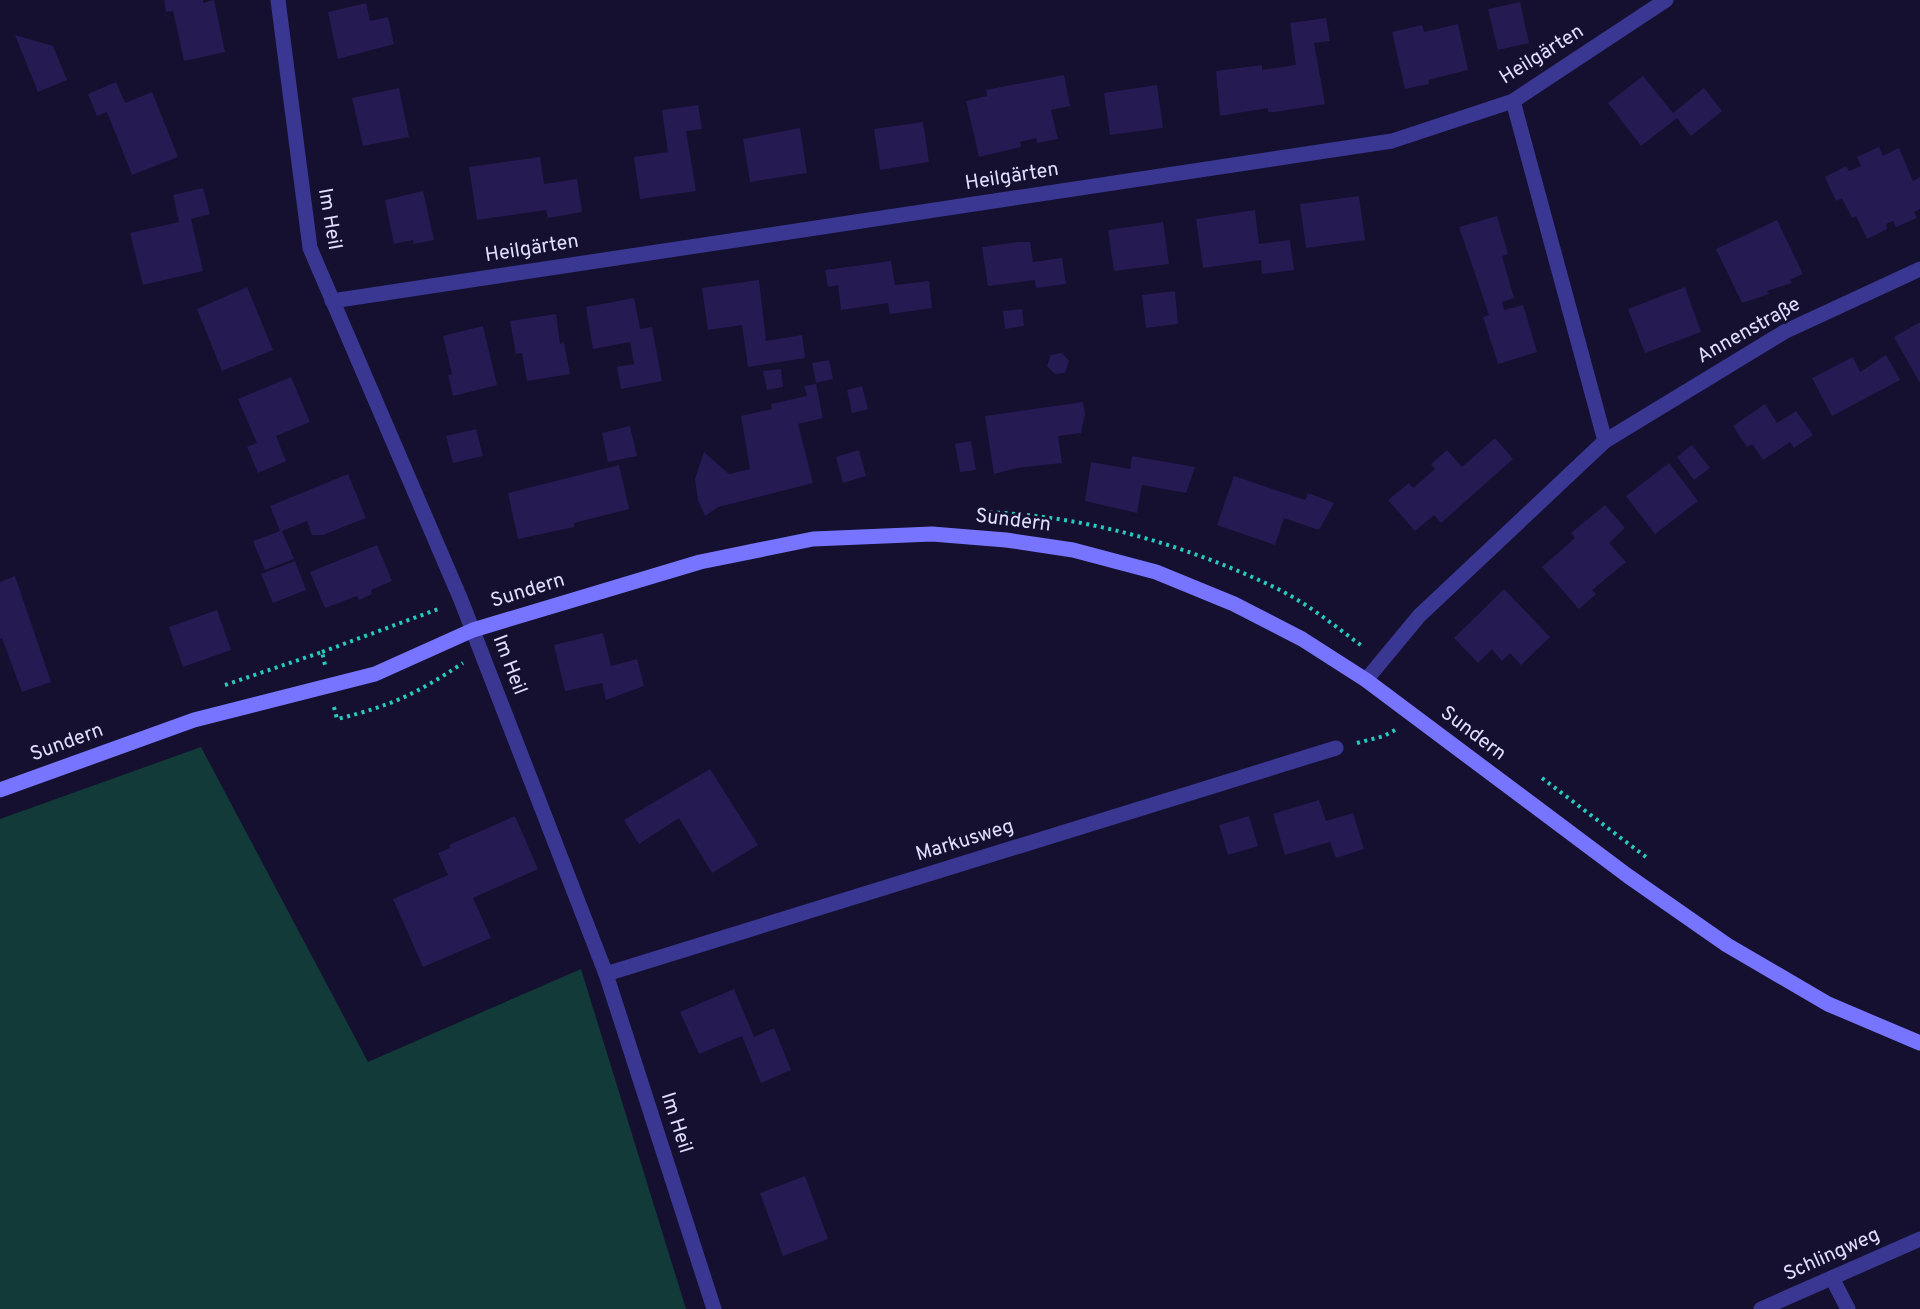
<svg xmlns="http://www.w3.org/2000/svg" width="1920" height="1309" viewBox="0 0 1920 1309" font-family="Overpass,sans-serif">
<style>
.green{fill:#123a38}
.building{fill:#251a52}
.lines{fill:none;stroke-linecap:round;stroke-linejoin:round}
.path{stroke:#27cabf;stroke-width:4;stroke-dasharray:3 4.5;stroke-linecap:butt}
.street{stroke:#3a3792;stroke-width:15}
.secondary{stroke:#7775ff;stroke-width:15}
.labels{text-anchor:middle;dominant-baseline:central;stroke-width:5;stroke-linejoin:round;paint-order:stroke}
.street-label{font-size:20px;fill:#e1deff;stroke:#15102f}
</style>
<rect width="100%" height="100%" fill="#15102f"/>
<polygon class="green" points="201,747 368,1062 581,969 686,1309 0,1309 0,819"/>
<g class="building">
<polygon points="164,0 203,0 203,3 214,0 225,52 184,61 173,11 166,12"/>
<polygon points="1520,2 1529,43 1498,50 1488,9"/>
<polygon points="366,3 370,21 388,17 394,44 338,59 328,12"/>
<polygon points="1326,18 1330,41 1314,43 1325,104 1275,112 1268,112 1268,108 1220,116 1216,71 1262,65 1262,70 1296,65 1290,23"/>
<polygon points="1458,24 1468,70 1428,80 1429,84 1405,89 1392,32 1422,25 1424,32"/>
<polygon points="15,35 53,46 67,80 38,92"/>
<polygon points="1064,75 1070,106 1051,110 1058,139 1037,143 1036,138 1020,142 1021,147 979,157 966,101 987,96 986,90"/>
<polygon points="1643,76 1673,113 1704,88 1722,111 1691,136 1677,118 1641,146 1608,103"/>
<polygon points="116,82 125,103 152,92 178,157 132,175 107,112 97,116 88,94"/>
<polygon points="1157,85 1163,128 1110,135 1104,93"/>
<polygon points="399,88 409,137 363,146 352,98"/>
<polygon points="698,105 702,129 686,131 696,191 640,199 634,157 668,152 662,110"/>
<polygon points="923,122 929,162 880,170 874,129"/>
<polygon points="800,128 807,173 750,182 743,139"/>
<polygon points="1879,147 1883,156 1899,148 1913,181 1920,177 1920,209 1914,212 1917,218 1896,227 1893,221 1886,224 1887,229 1867,239 1856,216 1852,218 1842,198 1836,201 1825,177 1846,166 1849,171 1861,166 1857,157"/>
<polygon points="540,157 544,184 577,179 582,212 548,218 546,210 477,220 469,167"/>
<polygon points="203,188 210,214 191,219 203,271 143,285 130,233 179,222 173,195"/>
<polygon points="423,191 434,240 414,244 413,240 394,244 385,200"/>
<polygon points="1359,196 1365,240 1306,248 1300,204"/>
<polygon points="1255,210 1259,244 1290,240 1294,270 1262,274 1261,260 1203,268 1196,219"/>
<polygon points="1497,216 1508,254 1502,256 1514,298 1502,302 1504,310 1523,305 1537,352 1498,364 1483,317 1489,315 1459,227"/>
<polygon points="1777,220 1803,274 1790,280 1792,283 1767,291 1769,294 1742,303 1716,249"/>
<polygon points="1163,222 1169,264 1114,271 1108,230"/>
<polygon points="1018,242 1030,242 1033,262 1062,258 1066,284 1036,288 1035,280 988,286 982,247"/>
<polygon points="891,261 895,285 929,281 932,308 890,314 888,303 841,310 838,285 828,287 825,270"/>
<polygon points="759,280 766,341 802,335 805,358 748,367 742,325 708,330 702,288"/>
<polygon points="247,287 273,350 222,371 197,309"/>
<polygon points="1685,287 1701,332 1645,353 1628,309"/>
<polygon points="1175,291 1178,324 1146,328 1142,295"/>
<polygon points="634,298 640,329 652,327 662,381 621,389 617,367 634,364 630,342 593,349 586,307"/>
<polygon points="1022,309 1024,326 1005,329 1003,311"/>
<polygon points="556,314 560,344 564,343 570,374 527,381 522,353 516,354 510,321"/>
<polygon points="1920,322 1920,383 1894,337"/>
<polygon points="483,326 497,385 453,396 448,375 452,374 443,336"/>
<polygon points="1062,353 1069,361 1065,373 1055,374 1047,366 1051,355"/>
<polygon points="1886,355 1900,380 1832,416 1812,378 1853,357 1860,372"/>
<polygon points="829,360 833,379 816,383 812,363"/>
<polygon points="781,369 783,387 767,390 763,371"/>
<polygon points="291,377 310,422 276,436 286,461 258,473 247,447 257,443 238,399"/>
<polygon points="816,384 823,418 798,424 813,483 718,507 705,516 698,500 695,479 704,452 729,474 750,469 741,416 772,409 771,404 807,396 804,386"/>
<polygon points="862,386 868,409 852,413 847,390"/>
<polygon points="1083,402 1085,414 1081,433 1058,436 1062,463 1017,468 994,474 985,416"/>
<polygon points="1765,404 1777,423 1796,411 1813,435 1794,448 1790,442 1763,460 1752,444 1747,447 1733,426"/>
<polygon points="630,426 637,456 608,462 602,433"/>
<polygon points="476,429 483,456 453,463 446,436"/>
<polygon points="1495,438 1513,459 1441,523 1434,515 1415,531 1388,500 1409,483 1413,488 1435,469 1431,464 1447,450 1462,467"/>
<polygon points="971,441 976,470 960,472 955,444"/>
<polygon points="1692,445 1710,468 1694,480 1677,457"/>
<polygon points="859,450 866,476 843,483 836,457"/>
<polygon points="1132,456 1195,467 1186,493 1142,485 1137,513 1085,501 1091,462 1130,469"/>
<polygon points="1669,463 1698,501 1655,534 1626,496"/>
<polygon points="619,465 629,509 574,523 574,527 518,539 508,493"/>
<polygon points="348,474 366,518 323,535 312,535 307,521 282,531 294,559 265,570 253,541 280,531 270,506"/>
<polygon points="1234,476 1305,500 1308,493 1334,503 1319,530 1284,518 1275,545 1217,525"/>
<polygon points="1605,505 1625,528 1609,543 1626,562 1592,590 1596,594 1579,609 1542,567 1575,538 1571,533"/>
<polygon points="377,545 392,581 371,590 372,594 359,600 357,596 325,608 310,572"/>
<polygon points="295,561 306,590 273,603 261,574"/>
<polygon points="15,576 51,682 22,692 2,638 0,639 0,582"/>
<polygon points="1504,589 1550,637 1521,665 1510,653 1502,661 1492,649 1478,663 1454,638"/>
<polygon points="217,610 231,650 183,667 169,627"/>
<polygon points="603,633 611,666 637,659 644,686 606,700 602,683 565,691 554,645"/>
<polygon points="710,769 758,845 712,873 679,818 639,844 624,820"/>
<polygon points="1319,800 1326,821 1353,813 1364,849 1336,858 1330,842 1285,855 1273,814"/>
<polygon points="515,816 538,869 473,898 491,938 423,967 393,899 448,875 438,853 450,848 449,845"/>
<polygon points="1249,816 1258,846 1228,855 1219,825"/>
<polygon points="734,989 754,1037 774,1028 791,1070 761,1083 742,1036 699,1054 680,1012"/>
<polygon points="805,1176 828,1239 783,1256 760,1193"/>
</g>
<g class="lines">
<g class="path">
<path d="M982,512c102,3 205,33 296,77 30,15 57,37 84,57"/>
<polyline points="322,652 441,608"/>
<polyline points="225,685 322,652 325,665"/>
<path d="M334,707l3,12c54,-13 79,-25 126,-56"/>
<polyline points="1357,743 1384,736 1395,730"/>
<polyline points="1542,778 1646,857"/>
</g>
<g class="street">
<polyline points="278,0 310,248 461,600 606,974 714,1309"/>
<polyline points="332,301 1392,141 1513,101 1666,0"/>
<polyline points="1605,441 1784,332 1920,269"/>
<polyline points="1366,680 1419,616 1605,441 1513,101"/>
<polyline points="606,974 1336,748"/>
<polyline points="1832,1278 1848,1309"/>
<polyline points="1761,1309 1920,1239"/>
</g>
<polyline class="secondary" points="0,790 194,720 375,674 473,630 700,562 813,539 932,534 1006,540 1073,550 1156,572 1234,604 1302,639 1366,680 1628,876 1727,945 1828,1004 1920,1043"/>
</g>
<g class="labels">
<g class="street-label">
<text transform="translate(1542 55) rotate(-32)">Heilgärten</text>
<text transform="translate(1012 177) rotate(-9)">Heilgärten</text>
<text transform="translate(329 219) rotate(80)">Im Heil</text>
<text transform="translate(532 249) rotate(-9)">Heilgärten</text>
<text transform="translate(1749 331) rotate(-29)">Annenstraße</text>
<text transform="translate(1013 521) rotate(7)">Sundern</text>
<text transform="translate(528 591) rotate(-17)">Sundern</text>
<text transform="translate(509 665) rotate(69)">Im Heil</text>
<text transform="translate(1473 734) rotate(37)">Sundern</text>
<text transform="translate(67 743) rotate(-20)">Sundern</text>
<text transform="translate(965 841) rotate(-17)">Markusweg</text>
<text transform="translate(676 1123) rotate(72)">Im Heil</text>
<text transform="translate(1832 1255) rotate(-24)">Schlingweg</text>
</g>
</g>
</svg>
